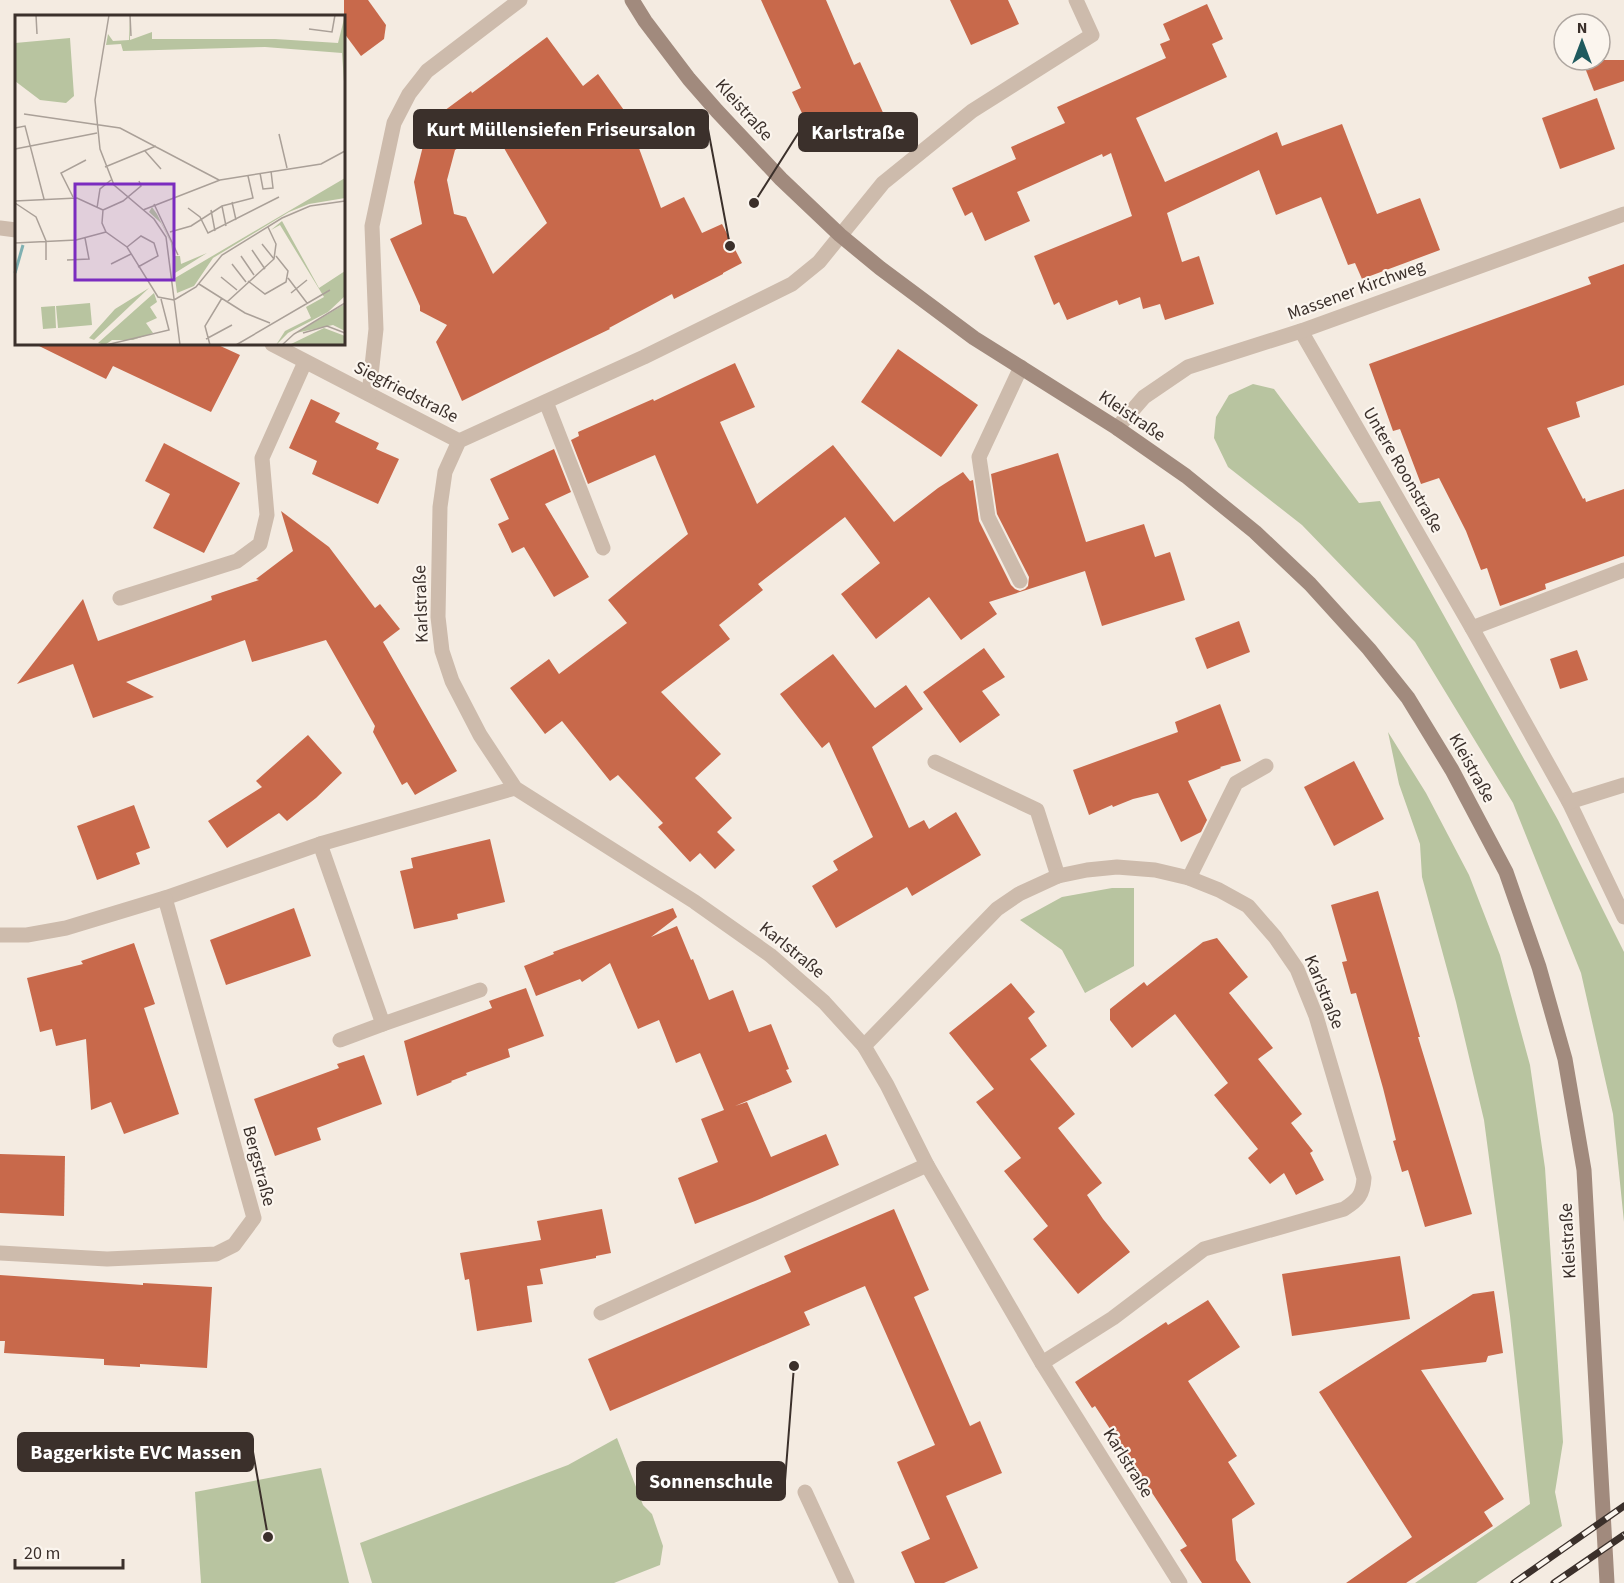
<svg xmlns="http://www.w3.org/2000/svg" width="1624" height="1583" viewBox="0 0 1624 1583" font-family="'Source Sans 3',sans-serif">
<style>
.green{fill:#b8c4a0}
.building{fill:#c8694b;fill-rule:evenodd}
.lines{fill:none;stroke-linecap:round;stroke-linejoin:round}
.service{stroke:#cdbbac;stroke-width:15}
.minor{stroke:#cdbbac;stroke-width:15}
.secondary{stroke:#a18a7d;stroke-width:15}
.rail-casing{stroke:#3b302b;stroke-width:7}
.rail{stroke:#fbf5ee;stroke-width:4.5;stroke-dasharray:14;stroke-linecap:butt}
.labels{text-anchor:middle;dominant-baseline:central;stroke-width:4.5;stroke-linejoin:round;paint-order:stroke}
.street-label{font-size:18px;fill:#3b302b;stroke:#fbf5ee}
.inset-river{fill:none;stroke:#7fb0b2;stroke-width:3}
.inset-road{fill:none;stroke:#aaa098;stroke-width:1.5}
.view{fill:#7b2cbf;fill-opacity:0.15;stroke:#7b2cbf;stroke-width:3}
.inset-edge{fill:none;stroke:#3b302b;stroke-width:3}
.leader{fill:none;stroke:#3b302b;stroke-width:2}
.callout-dot{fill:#3b302b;stroke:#fbf5ee;stroke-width:2}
.callout{fill:#3b302b;stroke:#3b302b;stroke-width:2}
.callout-label{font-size:20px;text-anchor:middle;font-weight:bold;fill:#fff}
</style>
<rect width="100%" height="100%" fill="#f4ebe1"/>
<g class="green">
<polygon points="1253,384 1274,389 1359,503 1380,501 1558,820 1624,952 1624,1222 1613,1114 1581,973 1513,803 1415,642 1302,525 1228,467 1214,438 1216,417 1229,395"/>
<polygon points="1388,732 1426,793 1469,875 1500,955 1530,1065 1545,1168 1563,1442 1555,1492 1562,1526 1476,1583 1415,1583 1530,1504 1510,1316 1484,1120 1456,1002 1422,877 1420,844 1399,784"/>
<polygon points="1112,888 1134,888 1134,966 1085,993 1062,950 1020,920 1062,897"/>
<polygon points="617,1438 643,1505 652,1514 663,1546 660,1565 614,1583 372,1583 360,1543 568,1465"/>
<polygon points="321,1468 349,1583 201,1583 195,1492"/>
</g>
<g class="building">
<polygon points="344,0 368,0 386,25 384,39 361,56 344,33"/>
<polygon points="761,0 826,0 854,65 860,62 885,117 861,128 858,133 850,138 842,136 818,147 792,92 801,88"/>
<polygon points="950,0 1008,0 1019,24 971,45"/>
<polygon points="1207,4 1223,39 1212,44 1227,77 1136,118 1165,182 1277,132 1282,146 1342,124 1377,214 1420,198 1440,250 1362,279 1355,263 1348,265 1321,197 1276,215 1259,170 1167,213 1182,262 1199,256 1214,304 1165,320 1160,304 1143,309 1140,297 1119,305 1117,300 1067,320 1059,302 1054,305 1034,256 1132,216 1111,153 1103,157 1102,154 1017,192 1030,221 985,241 972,212 965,216 952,188 1016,159 1011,147 1065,123 1057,107 1166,58 1160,44 1170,40 1163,24"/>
<path d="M547,37l36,49 15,-12 28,39 35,95 23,-11 18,36 20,-9 20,39 -19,10v1l-49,25 -2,-5 -63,34 1,1 -73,35 -75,37 -26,-59 11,-17 -27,-14v-5l-30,-67 32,-15 -8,-42 15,-60 42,-31 1,2zM492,127l55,96 -54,51 -27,-57 -12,-3 -7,-34 8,-30z"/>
<polygon points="1582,60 1624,60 1624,81 1594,91"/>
<polygon points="1597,98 1615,149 1560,169 1542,118"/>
<polygon points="1624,264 1624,385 1576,402 1580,417 1547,428 1583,499 1585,498 1586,502 1624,489 1624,556 1545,584 1546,589 1500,606 1487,568 1481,570 1466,531 1439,478 1421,484 1400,429 1393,431 1369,364 1591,284 1588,277"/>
<polygon points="35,344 216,344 240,355 211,412 113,366 106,379"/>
<polygon points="898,349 978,405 941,457 861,402"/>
<polygon points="735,363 755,407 720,422 757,504 833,445 894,522 938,488 963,472 970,481 973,480 979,521 1011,585 1015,589 1020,591 1025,589 1028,586 1029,577 997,514 991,474 1058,453 1086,542 1144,524 1155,557 1170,552 1185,600 1102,626 1085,571 989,602 997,614 961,640 929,597 876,639 841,594 880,563 845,517 758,584 763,590 719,625 730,639 661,692 721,754 695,778 732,818 717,832 735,850 715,869 700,853 690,862 658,827 663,823 618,775 610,781 562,721 545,734 510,688 549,659 559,674 627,623 608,600 688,534 655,455 588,484 571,440 579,436 578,432 653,399 654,401"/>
<polygon points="311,399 340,413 335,422 379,443 376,449 399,459 378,504 312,474 317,461 289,448"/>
<polygon points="164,443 240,483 204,553 153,528 170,494 145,481"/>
<polygon points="554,449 571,492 545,504 589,577 554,597 524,547 512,553 498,524 509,519 490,479"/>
<polygon points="281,511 329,547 375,608 380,604 400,629 383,642 457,771 415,795 407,782 402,785 373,732 375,726 326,640 252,662 245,640 126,682 154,697 93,718 73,664 17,684 83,599 98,641 212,600 211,596 259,580 256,579 293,551"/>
<polygon points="1239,621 1250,652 1207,669 1195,638"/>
<polygon points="984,648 1005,677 982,691 1000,715 960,743 923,692"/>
<polygon points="1577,650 1588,680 1560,689 1550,659"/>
<polygon points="833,654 875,708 906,685 923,709 872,747 909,828 924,820 929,829 956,812 981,855 912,896 907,887 836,928 812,886 838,870 833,861 873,837 829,742 822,748 780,694"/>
<polygon points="1220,704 1241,761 1220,767 1221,768 1188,781 1207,820 1201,832 1181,842 1158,793 1133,799 1113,807 1112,805 1089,815 1073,770 1178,732 1175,722"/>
<polygon points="308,735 342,773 316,798 287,821 279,813 227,848 208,821 262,787 256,781"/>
<polygon points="1354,761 1384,819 1334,846 1304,787"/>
<polygon points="134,805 150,848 136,853 140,864 97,880 77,826"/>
<polygon points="490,839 505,902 457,914 458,919 414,929 400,871 413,868 411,858"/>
<polygon points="1378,891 1420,1037 1418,1037 1472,1214 1425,1227 1408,1170 1402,1172 1393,1141 1396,1140 1383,1088 1356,993 1351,994 1342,962 1347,961 1331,905"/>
<polygon points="294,908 311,956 226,985 210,940"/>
<polygon points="673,908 677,917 651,937 677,926 691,960 693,959 709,1000 733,990 749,1032 771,1024 789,1069 786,1070 792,1082 735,1106 747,1102 771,1157 826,1134 839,1165 755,1201 695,1224 678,1178 718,1162 701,1119 724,1110 700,1053 676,1063 659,1020 638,1029 610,963 582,982 580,979 536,996 524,966 554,954 553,952"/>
<polygon points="1217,938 1248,977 1229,993 1273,1048 1258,1059 1302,1114 1291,1123 1313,1151 1310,1153 1324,1180 1296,1195 1284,1173 1270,1184 1248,1158 1258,1149 1214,1095 1228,1083 1175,1014 1132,1048 1110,1020 1110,1009 1144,982 1147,986 1203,942"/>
<polygon points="134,943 155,1004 144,1008 179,1114 124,1134 111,1102 91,1110 86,1039 56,1046 52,1029 40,1032 27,978 83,964 81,961"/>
<polygon points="1011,983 1035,1012 1028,1018 1047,1046 1030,1059 1075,1114 1058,1128 1102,1183 1087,1195 1103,1219 1130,1252 1078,1294 1033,1239 1048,1226 1004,1171 1021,1158 976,1102 994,1089 949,1033"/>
<polygon points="526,988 544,1036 508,1049 510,1057 466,1073 467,1075 451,1081 452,1082 417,1096 404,1041 492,1008 489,1001"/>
<polygon points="364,1055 382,1104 317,1128 321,1140 275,1156 254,1099 339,1068 337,1064"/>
<polygon points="0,1154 65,1156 64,1216 0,1213"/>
<polygon points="602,1209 611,1253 596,1256 596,1258 540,1269 543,1284 527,1286 532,1322 477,1331 469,1279 465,1280 460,1253 541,1240 537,1221"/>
<polygon points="894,1209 929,1290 914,1297 970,1426 980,1421 1002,1473 946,1496 978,1568 944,1583 915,1583 901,1552 930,1539 897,1462 935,1445 865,1286 804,1312 810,1325 610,1411 588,1359 791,1272 784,1256"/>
<polygon points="1400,1256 1410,1319 1292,1336 1282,1274"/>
<polygon points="0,1275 143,1285 143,1283 212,1287 207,1368 140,1364 140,1367 104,1365 104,1359 4,1353 5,1341 0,1341"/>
<polygon points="1494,1291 1503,1353 1488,1356 1486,1362 1421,1370 1504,1499 1484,1512 1493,1526 1406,1583 1346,1583 1412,1537 1319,1392 1473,1294"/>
<polygon points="1208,1300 1240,1347 1188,1381 1237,1456 1228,1462 1255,1504 1232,1519 1236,1560 1251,1583 1202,1583 1180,1550 1187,1546 1095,1406 1092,1408 1075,1382 1166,1322 1168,1325"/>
</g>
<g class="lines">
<g class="service">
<polyline points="546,402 603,548"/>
<polyline points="1020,581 988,517 979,457 1021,367"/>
<polyline points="120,598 237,561 260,544 267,515 262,458 305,362"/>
<polyline points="1472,628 1624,570"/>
<polyline points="935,762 1037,810 1058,876"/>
<polyline points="320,844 383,1024 480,990"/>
<polyline points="1189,878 1236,783 1266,766"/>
<polyline points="340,1040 383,1024"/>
<polyline points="805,1492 847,1583"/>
</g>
<g class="minor">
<polyline points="1076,0 1092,35 972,111 883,183 819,262 792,284 644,357 459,441 445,472 440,507 438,617 442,651 452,681 480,735 515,788 695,902 770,955 824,1002 864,1046 887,1085 927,1165 1042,1363 1180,1583"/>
<polyline points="0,228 16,230"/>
<polyline points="1301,331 1472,628 1569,802 1624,917"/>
<polyline points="272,344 459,441"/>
<polyline points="369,394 376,329 372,226 394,123 409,94 427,71 520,0"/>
<polyline points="1117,428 1144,397 1188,367 1301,331 1624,214"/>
<polyline points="1569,802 1624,785"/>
<polyline points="0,935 27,935 66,928 165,898 320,844 515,788"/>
<path d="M864,1046l133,-137 22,-15 39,-18 29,-6 30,-3 38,3 34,8 30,12 29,16 27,31 22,32 19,47 48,162c-1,17 -6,22 -20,31l-140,40 -91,69 -71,45"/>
<polyline points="0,1253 107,1259 216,1254 234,1245 254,1218 165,898"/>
<polyline points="601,1313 927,1165"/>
</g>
<polyline class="secondary" points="632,0 645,21 689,79 717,111 781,179 840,235 880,268 974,338 1117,428 1186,476 1255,532 1310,584 1369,649 1408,698 1452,770 1506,872 1539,967 1565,1059 1584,1170 1607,1583"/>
<g class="rail-casing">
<g id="rail">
<polyline points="1514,1583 1624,1506"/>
<polyline points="1554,1583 1624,1535"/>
</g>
</g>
<use href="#rail" class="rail"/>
</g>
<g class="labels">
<g class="street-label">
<text transform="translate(744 110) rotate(48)">Kleistraße</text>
<text transform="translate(1356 290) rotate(-20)">Massener Kirchweg</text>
<text transform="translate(406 392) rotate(27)">Siegfriedstraße</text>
<text transform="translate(1132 416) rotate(34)">Kleistraße</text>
<text transform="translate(1403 470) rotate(60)">Untere Roonstraße</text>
<text transform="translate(421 604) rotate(-92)">Karlstraße</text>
<text transform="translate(1472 768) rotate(61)">Kleistraße</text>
<text transform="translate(792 950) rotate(39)">Karlstraße</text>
<text transform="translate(1324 992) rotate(68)">Karlstraße</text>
<text transform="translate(259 1166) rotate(75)">Bergstraße</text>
<text transform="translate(1568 1241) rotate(-93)">Kleistraße</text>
<text transform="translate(1128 1463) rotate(58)">Karlstraße</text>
</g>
</g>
<g transform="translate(15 15)">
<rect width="330" height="330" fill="#f4ebe1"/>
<path d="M114,0l1,25 22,-8v7h123l63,4 7,-28v81l-3,-43 -77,-6 -142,4 -2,-7 -15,1 2,-11 5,7 16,-1zM55,23l4,58 -8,7 -26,-3 -25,-19v-38zM330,163v20l-36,6 -20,8 -76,46 -19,28 -17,7 -2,-15zM137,192l5,7 18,36v6h5l1,8 26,-11 -32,20 -4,-30 -10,-20 -12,-11zM267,206l37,67 26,-17v25l-17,16 -40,21 -12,12 9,-14 26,-13 -5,-11 18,-10 -44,-72 -9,5zM134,273l-55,52 -5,-2 26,-29zM139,278l3,9 -7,5 7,11 -11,5 7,10 -20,7h-21l-7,5 -7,-2zM75,288l2,22 -34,3 -2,-22zM330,289v27l-12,-6 -37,8zM40,291l1,22 -13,1 -2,-22zM309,313l21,8v9h-56z" fill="#b8c4a0"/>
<path class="inset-river" d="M0,258l8,-28"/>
<path class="inset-road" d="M21,0l1,19M94,0l-14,85 5,49 14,36 40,34 12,18 14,108M115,0l1,21M294,14l23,3 3,-17M9,99l96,14 99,52M0,113l10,-2 19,73M264,119l8,34M0,134l82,-16M130,136l16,18M90,152l51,-21M245,158l3,16 10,-1 -2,-17M58,182l-12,-24 25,-13M0,186l62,-3 26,12M217,187l4,18M0,188l21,14 10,24v19M139,189l24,51M207,191l4,20M82,193l3,-19 11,-9M173,193l12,9 8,16 71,-36M88,195l-1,13 4,9 21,15 31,50 16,3M88,195l20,-9 18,-15 -2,-5M128,195l77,-30 101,-16 24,-13M196,195l4,21M155,217l21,-6 31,-20 31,-8 -5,-22M0,228l61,-3 30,-8M247,229l12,15M112,232l14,-11 13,7 4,13 -20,11M237,235l13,19M226,241l13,19M52,245l22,-1 -4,-21M96,249l20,-10M217,249l14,18M206,262l16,13M273,263l19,25M233,266l17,13 21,-12 2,-11 -12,-15M184,269l46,29 25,10M276,278l16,-13M159,285l22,-13 26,-32 60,-37 28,-12 35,-5M212,287l47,-43 2,-15 -8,-17M288,318l24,-7 18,7M191,324l26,-14M91,330l63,-15 -8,-31M195,330l-5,-19 17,-28M221,330l94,-55M267,330l12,-11 51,-31"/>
<path class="view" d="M60,169h99v96h-99z"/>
<rect width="330" height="330" class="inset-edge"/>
</g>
<path class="leader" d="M730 246L708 129M754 203L799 132M268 1537L253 1452M794 1366L785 1481"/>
<g class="callout-dot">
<circle cx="730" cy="246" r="6"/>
<circle cx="754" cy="203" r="6"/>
<circle cx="268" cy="1537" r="6"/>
<circle cx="794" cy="1366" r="6"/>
</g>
<g class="callout">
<rect x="414" y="110" width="294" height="38" rx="6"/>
<rect x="799" y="113" width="118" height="38" rx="6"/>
<rect x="18" y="1433" width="235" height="38" rx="6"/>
<rect x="637" y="1462" width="148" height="38" rx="6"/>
</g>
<g class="callout-label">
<text x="561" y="136">Kurt Müllensiefen Friseursalon</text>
<text x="858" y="139">Karlstraße</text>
<text x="136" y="1459">Baggerkiste EVC Massen</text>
<text x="711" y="1488">Sonnenschule</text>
</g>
<g transform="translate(1582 42)"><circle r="28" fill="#fbf5ee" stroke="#aea6a0" stroke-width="1.5"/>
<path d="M0-4.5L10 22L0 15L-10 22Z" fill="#1f5a5e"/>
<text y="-9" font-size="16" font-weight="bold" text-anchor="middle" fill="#3b302b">N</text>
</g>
<path d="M15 1559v9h108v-9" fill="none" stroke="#3b302b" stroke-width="3"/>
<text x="24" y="1559" font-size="18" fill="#3b302b" stroke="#fbf5ee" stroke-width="4.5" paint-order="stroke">20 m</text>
</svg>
